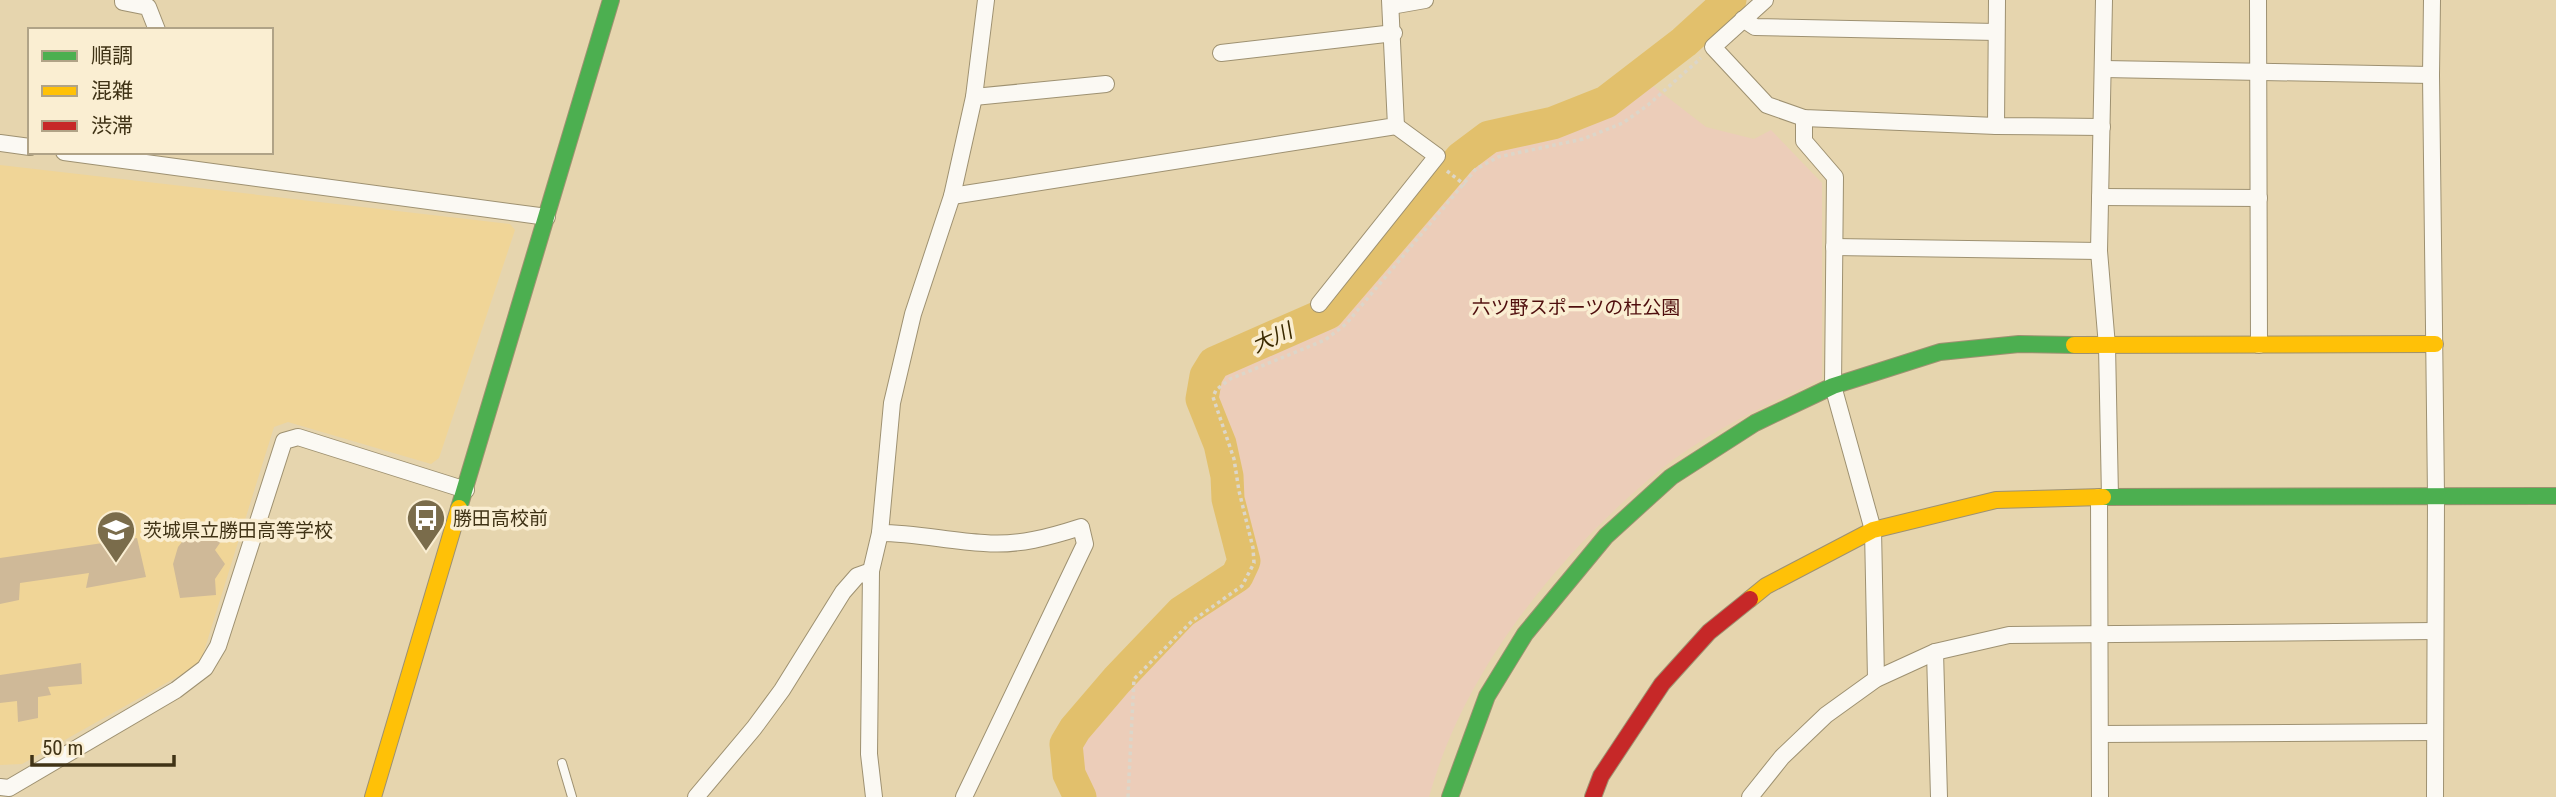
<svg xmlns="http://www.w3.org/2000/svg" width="2556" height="797" viewBox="0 0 2556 797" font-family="'Roboto Condensed','Noto Sans JP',sans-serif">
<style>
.built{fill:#f0d597}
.green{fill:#eccdb9}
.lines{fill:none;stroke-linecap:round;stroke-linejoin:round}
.river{stroke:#e2c06c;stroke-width:33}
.building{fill:#cfb998}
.lane-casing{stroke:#9e9171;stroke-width:10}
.street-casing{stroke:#9e9171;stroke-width:18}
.fast-casing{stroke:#9e9171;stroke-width:18}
.slow-casing{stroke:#9e9171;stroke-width:18}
.jam-casing{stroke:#9e9171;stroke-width:18}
.path{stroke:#dcd6c9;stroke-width:3.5;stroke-dasharray:3.5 3.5;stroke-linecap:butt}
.lane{stroke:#fbf9f3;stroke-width:8}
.street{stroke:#fbf9f3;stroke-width:16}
.fast{stroke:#4caf50;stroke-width:16}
.slow{stroke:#ffc107;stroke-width:16}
.jam{stroke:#c62828;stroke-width:16}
.labels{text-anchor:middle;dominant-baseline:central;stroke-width:7;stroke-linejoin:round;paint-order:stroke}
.park-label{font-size:19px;fill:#4f0e0d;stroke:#faeed2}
.poi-label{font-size:19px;fill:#403316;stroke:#faeed2;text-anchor:start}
.water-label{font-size:21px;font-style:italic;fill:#3b2a00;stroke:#faeed2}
</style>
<rect width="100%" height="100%" fill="#e6d5ae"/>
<polygon class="built" points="0,165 510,224 515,230 439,458 431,464 288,422 274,427 200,664 22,764 0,765"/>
<path class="green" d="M1644,79l62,48 48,12 17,-9 51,53v196c-55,25 -115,53 -162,91 -101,83 -196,200 -231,327h-340c-13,-32 -24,-43 -3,-74l87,-95 61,-43 13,-17 1,-14 -12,-50 -9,-53 -20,-55 2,-17 8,-12 113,-51 132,-154 29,-21 63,-16 54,-21z"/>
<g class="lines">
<polyline class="river" points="1080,797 1069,774 1066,744 1075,729 1117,680 1182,612 1237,576 1244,561 1228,499 1227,476 1220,444 1202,399 1206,376 1214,363 1328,313 1461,158 1489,137 1553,123 1606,102 1684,42 1730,0"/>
</g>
<g class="building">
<polygon points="191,531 222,540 215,550 225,564 215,579 216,595 180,598 173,564 178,547"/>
<polygon points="137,538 146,577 86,588 89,573 20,583 19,600 0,604 0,558"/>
<polygon points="81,663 82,684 48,687 51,695 38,697 38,718 18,722 17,701 0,703 0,675"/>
</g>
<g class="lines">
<g class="lane-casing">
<polyline id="lane" points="562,763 572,797"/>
</g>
<g class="street-casing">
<g id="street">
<polyline points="123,0 123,2 148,7 157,30"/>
<polyline points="1765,0 1713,47 1767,105 1804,118 1996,126 2102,127"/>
<polyline points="2104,0 2099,251 2107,346 2110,497"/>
<polyline points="2258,0 2259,345"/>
<polyline points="2432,0 2431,75 2436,495 2435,797"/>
<polyline points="1391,6 1425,0"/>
<polyline points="1743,19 1755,27 1996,32"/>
<polyline points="1221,53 1394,33"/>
<polyline points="2104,69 2431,75"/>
<polyline points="974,97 1106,84"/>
<polyline points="1804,118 1804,141 1835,177 1833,386 1873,530 1876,679"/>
<polyline points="1996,126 1997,0"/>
<polyline points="0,143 30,147"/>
<polyline points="64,152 547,217"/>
<polyline points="952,196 1396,126 1390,0"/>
<polyline points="2100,197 2259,198"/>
<polyline points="1834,247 2099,251"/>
<polyline points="1319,304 1437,156 1396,126"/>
<polyline points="2099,497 2100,797"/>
<path d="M880,533c35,0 69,8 104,10 34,3 66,-6 97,-16l4,17 -121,253"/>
<polyline points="1935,652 1939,797"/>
<polyline points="2100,734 2435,732"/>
<polyline points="0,787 9,788 176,690 205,668 218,646 284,441 298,437 466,490"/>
<polyline points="696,797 754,728 782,690 843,592 857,576 871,571"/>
<polyline points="874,797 869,754 871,571 880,533 892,403 913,314 952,196 974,97 986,0"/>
<polyline points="1750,797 1782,757 1826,715 1876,679 1935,652 2009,635 2435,631"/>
</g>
</g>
<g class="fast-casing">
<g id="fast">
<polyline points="2103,497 2556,496"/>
<polyline points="459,508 611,0"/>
<polyline points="1450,797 1487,696 1525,634 1606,536 1671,477 1755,423 1833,386 1940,352 2019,344 2074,345"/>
</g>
</g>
<g class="slow-casing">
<g id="slow">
<polyline points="2074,345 2435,344"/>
<polyline points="1750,599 1766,586 1873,530 1996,500 2103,497"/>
<polyline points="373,797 459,508"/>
</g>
</g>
<g class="jam-casing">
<polyline id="jam" points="1593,797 1601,776 1662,684 1709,632 1750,599"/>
</g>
<g class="path">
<polyline points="1447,171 1465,185"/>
<polyline points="1128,797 1134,679 1192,621 1242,586 1254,563 1253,548 1239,491 1234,459 1213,397 1216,390 1230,379 1325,340 1346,324 1476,169 1498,157 1583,139 1623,123 1648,105 1701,58"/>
</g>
<use href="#lane" class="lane"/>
<use href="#street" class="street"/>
<use href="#fast" class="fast"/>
<use href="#slow" class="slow"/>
<use href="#jam" class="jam"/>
</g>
<defs>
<g id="bus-pin" transform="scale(2.0125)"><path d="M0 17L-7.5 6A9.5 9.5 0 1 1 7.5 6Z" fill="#7a6c4b" stroke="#faeed2"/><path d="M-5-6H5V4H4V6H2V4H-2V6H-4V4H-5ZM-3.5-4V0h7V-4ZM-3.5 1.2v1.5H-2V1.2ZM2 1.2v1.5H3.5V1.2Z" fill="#fff"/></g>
<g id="school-pin" transform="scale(2.0125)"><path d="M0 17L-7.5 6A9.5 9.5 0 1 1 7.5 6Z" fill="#7a6c4b" stroke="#faeed2"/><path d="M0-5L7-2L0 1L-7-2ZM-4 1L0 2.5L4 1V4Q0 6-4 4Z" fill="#fff"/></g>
</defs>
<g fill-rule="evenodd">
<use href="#bus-pin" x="426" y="518"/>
<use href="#school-pin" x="116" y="530"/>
</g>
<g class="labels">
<g class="park-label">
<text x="1576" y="307">六ツ野スポーツの杜公園</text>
</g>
<g class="poi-label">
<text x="453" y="518">勝田高校前</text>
<text x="143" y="530">茨城県立勝田高等学校</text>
</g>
<g class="water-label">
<text transform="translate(1272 338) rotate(-24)">大川</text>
</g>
</g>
<rect x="28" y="28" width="245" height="126" fill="#faeed2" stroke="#b0a387" stroke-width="2"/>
<rect x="42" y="51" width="35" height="10" fill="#4caf50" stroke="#b0a387" stroke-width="2"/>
<text x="91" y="63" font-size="21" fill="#403316">順調</text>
<rect x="42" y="86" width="35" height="10" fill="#ffc107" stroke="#b0a387" stroke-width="2"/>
<text x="91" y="98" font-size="21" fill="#403316">混雑</text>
<rect x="42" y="121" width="35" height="10" fill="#c62828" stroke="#b0a387" stroke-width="2"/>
<text x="91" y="133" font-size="21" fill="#403316">渋滞</text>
<path d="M32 755v10h142v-10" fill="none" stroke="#403316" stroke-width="3.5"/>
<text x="42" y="755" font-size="21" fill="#403316" stroke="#faeed2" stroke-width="5" paint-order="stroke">50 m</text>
</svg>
